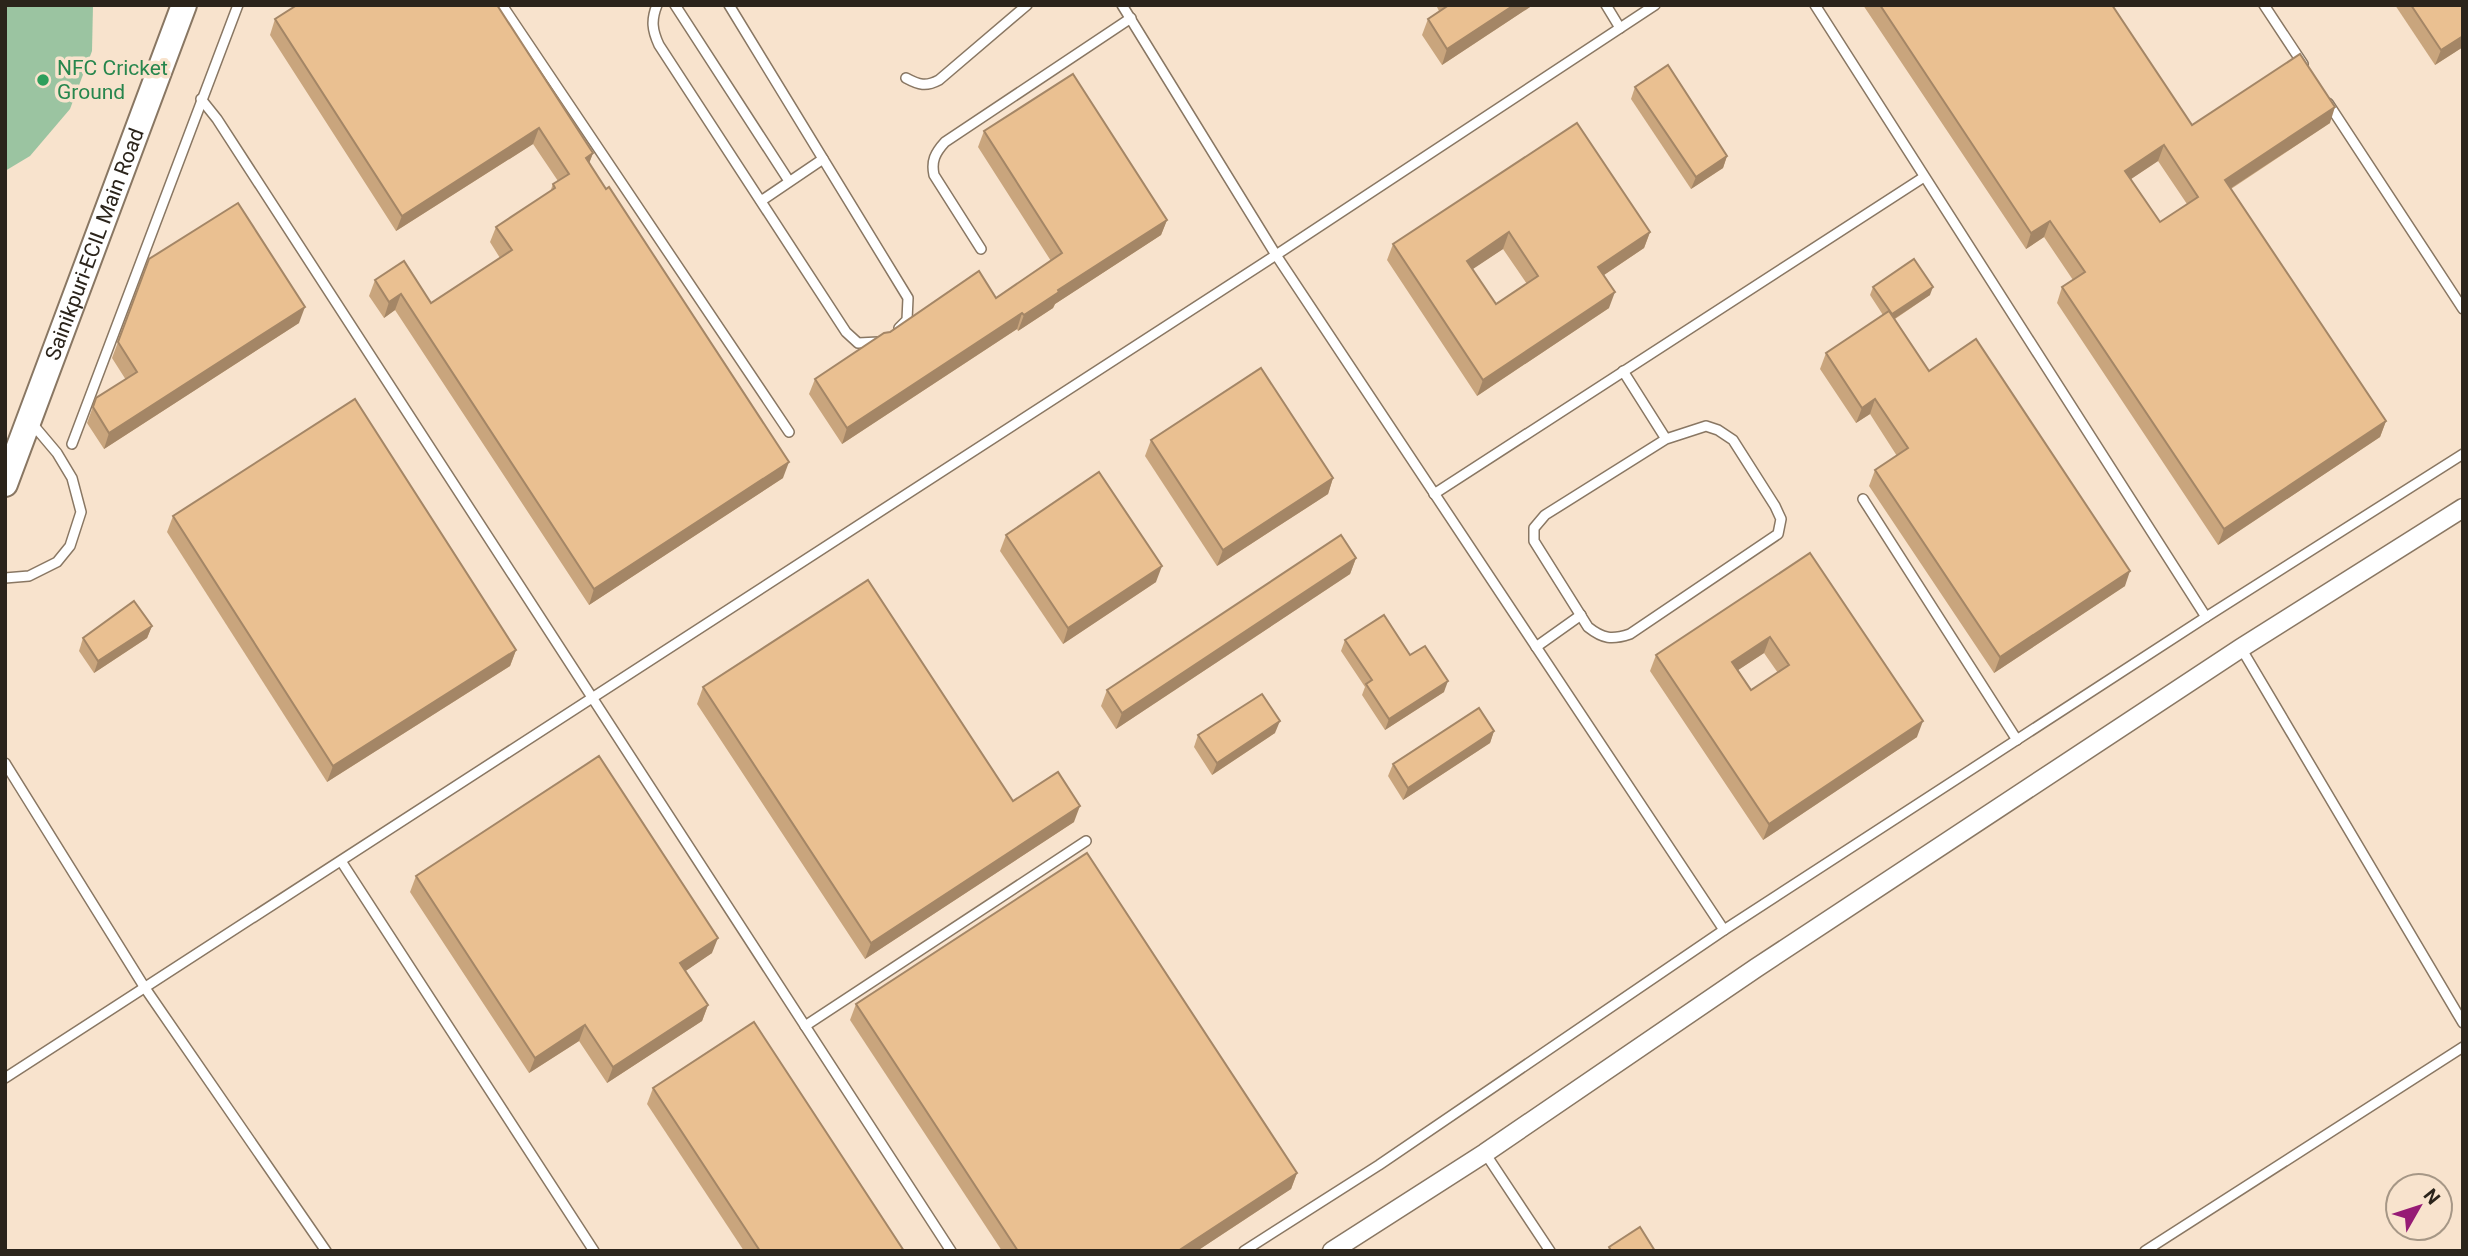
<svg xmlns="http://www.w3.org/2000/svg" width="2468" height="1256" viewBox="0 0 2468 1256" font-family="Roboto,sans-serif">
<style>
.garden{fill:#9bc4a1}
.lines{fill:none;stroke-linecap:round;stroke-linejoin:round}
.lane-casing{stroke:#897763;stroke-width:12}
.street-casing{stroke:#897763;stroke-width:21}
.secondary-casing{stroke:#897763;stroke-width:28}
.lane{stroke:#fff;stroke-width:9}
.street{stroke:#fff;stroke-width:18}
.secondary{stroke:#fff;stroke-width:24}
.wall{fill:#c9a57d;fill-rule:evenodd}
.shaded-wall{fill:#a48666}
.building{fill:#eac091;stroke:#a48666;stroke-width:2;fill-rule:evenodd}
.leisure-dot{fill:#2e9e5b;stroke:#f8e3cd;stroke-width:2.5}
.labels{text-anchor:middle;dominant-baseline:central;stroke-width:7;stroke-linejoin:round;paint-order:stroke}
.leisure-label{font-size:21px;fill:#27864d;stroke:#f8e3cd;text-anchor:start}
.street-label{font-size:21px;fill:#2b241b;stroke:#f8e3cd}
</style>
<rect width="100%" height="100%" fill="#f8e3cd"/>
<polygon class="garden" points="5,5 93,5 92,51 70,109 30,156 5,171"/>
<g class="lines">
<g class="lane-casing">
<g id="lane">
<polyline points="502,5 789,432"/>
<path d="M657,5c-6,15 -5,25 2,40l187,287 12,11 21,-1"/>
<polyline points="675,5 789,181"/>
<polyline points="729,5 908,298 907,320 899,328"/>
<polyline points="1122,5 1276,255 1724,930"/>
<polyline points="1606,5 1620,28"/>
<polyline points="1815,5 2206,617"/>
<polyline points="2264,5 2303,64"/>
<path d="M906,78c13,7 20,9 33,2l88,-75"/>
<polyline points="201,99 217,119 951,1251"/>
<polyline points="2328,103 2463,309"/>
<polyline points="761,201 823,159"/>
<path d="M981,249l-47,-74c-3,-14 1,-22 11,-33l186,-124"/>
<path d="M1623,371l43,68 -121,76 -11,13v13l54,86c15,12 24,13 42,7l148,-100 3,-15 -6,-13 -42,-66 -15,-10 -12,-4 -40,13"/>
<polyline points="72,444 238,5"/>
<polyline points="1434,494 1924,177"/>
<polyline points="1863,499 2017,740"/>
<polyline points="5,578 29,576 57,562 70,546 81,512 72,478 57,453 30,421"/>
<polyline points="1536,647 1581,615"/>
<polyline points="2241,648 2463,1023"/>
<polyline points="5,763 145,988 326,1251"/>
<polyline points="341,861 594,1251"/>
<polyline points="805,1026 1086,841"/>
<polyline points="5,1078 1276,255 1655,5"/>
<polyline points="1485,1153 1550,1251"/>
<polyline points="1244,1251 1379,1165 1724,930 2206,617 2463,454"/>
<polyline points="2145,1251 2463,1047"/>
</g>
</g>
<g class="street-casing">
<polyline id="street" points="1332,1251 1485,1153 1756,968 2241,648 2463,508"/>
</g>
<g class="secondary-casing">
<g id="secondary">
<path id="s1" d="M5,484l179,-479"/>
</g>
</g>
<use href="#lane" class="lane"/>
<use href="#street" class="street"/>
<use href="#secondary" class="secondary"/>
</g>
<g class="wall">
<polygon points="297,5 593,153 589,163 783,478 589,605 395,310 384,318 369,296 375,280 431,303 500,258 490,242 496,227 550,192 553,184 558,181 533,144 396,231 270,35 275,19"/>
<polygon points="1436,5 1533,5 1442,65 1422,35 1428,19 1439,11"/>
<path d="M1863,5h249l80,120 138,-2 -99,66 155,232 -6,16 -162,108 -161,-242 5,-16 11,-7 -29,-43 -18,12zM2158,161l29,43 -27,18 -29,-43z"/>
<polygon points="2395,5 2463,5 2463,47 2435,65"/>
<polygon points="1635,87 1727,156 1723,168 1691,189 1631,99"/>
<path d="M1577,123l73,109 -6,16 -40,27 5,33 -132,88 -90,-136 6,-16zM1503,249l24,35 -31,20 -24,-35z"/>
<polygon points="984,131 1167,220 1161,235 1055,304 1053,308 1018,331 1017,329 842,444 809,394 815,379 996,298 1051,261 978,147"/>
<polygon points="149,259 299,323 104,449 87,423 96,398 126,380 112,358"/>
<polygon points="1873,287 1930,295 1895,319 1929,371 2125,586 1994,673 1869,486 1875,470 1897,456 1870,414 1856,423 1820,369 1826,353 1883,315 1870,295"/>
<polygon points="1151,440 1333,478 1328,494 1217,566 1145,456"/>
<polygon points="173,516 516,650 510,666 327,782 167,532"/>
<polygon points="1006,535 1156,582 1063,644 1000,551"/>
<path d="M1810,553l107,184 -154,103 -113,-169 6,-16zM1764,653l14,20 -27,17 -13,-20z"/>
<polygon points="1356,558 1350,574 1116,729 1101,706 1107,690"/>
<polygon points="152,626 147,638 94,673 79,651 83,638"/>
<polygon points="1345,640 1410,655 1444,692 1385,730 1362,695 1365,687 1341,651"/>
<polygon points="703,687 1013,801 1074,822 865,959 697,704"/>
<polygon points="1494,731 1490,743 1403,800 1388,776 1393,764"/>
<polygon points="1275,733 1212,775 1194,747 1198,735"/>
<polygon points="416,876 712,953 685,971 708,1005 702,1021 607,1083 579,1041 529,1073 410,892"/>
<polygon points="856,1004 1297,1173 1291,1189 1197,1251 1002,1251 850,1020"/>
<polygon points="653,1088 904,1251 744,1251 647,1104"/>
</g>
<g class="shaded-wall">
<polygon points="1514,5 1533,5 1442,65 1447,49"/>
<polygon points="2463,36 2463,47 2435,65 2441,50"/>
<polygon points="2335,107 2330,123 2219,196 2225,180"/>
<polygon points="539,128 533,144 396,231 402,216"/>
<polygon points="2164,145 2158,161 2119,187 2125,171"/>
<polygon points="593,153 587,169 586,158"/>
<polygon points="1727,156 1723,168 1691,189 1696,177"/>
<polygon points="1167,220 1161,235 1055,304 1053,308 1018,331 1024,315 1058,290"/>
<polygon points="2050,221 2044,237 2026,249 2031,233"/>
<polygon points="1509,232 1503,249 1461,277 1467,261"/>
<polygon points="1650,232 1644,248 1592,283 1598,267"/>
<polygon points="1933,287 1930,295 1888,323 1891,315"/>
<polygon points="1615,292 1609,308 1477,396 1483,380"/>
<polygon points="401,294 395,310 384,318 389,302"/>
<polygon points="305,307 299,323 104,449 109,433"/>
<polygon points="1022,313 1017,329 842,444 847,428"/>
<polygon points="1875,399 1870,414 1856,423 1862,408"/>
<polygon points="2386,421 2380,437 2218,545 2224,529"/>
<polygon points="789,462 783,478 589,605 594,589"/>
<polygon points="1333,478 1328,494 1217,566 1223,550"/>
<polygon points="1356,558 1350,574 1116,729 1122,713"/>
<polygon points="1162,566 1156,582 1063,644 1068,628"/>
<polygon points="2130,571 2125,586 1994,673 2000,657"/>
<polygon points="152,626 147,638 94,673 98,661"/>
<polygon points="1770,637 1764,653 1726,678 1732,662"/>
<polygon points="516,650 510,666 327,782 333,766"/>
<polygon points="1448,681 1444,692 1385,730 1389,719"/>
<polygon points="1280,721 1275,733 1212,775 1217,763"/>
<polygon points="1923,721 1917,737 1763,840 1769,824"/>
<polygon points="1494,731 1490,743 1403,800 1408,788"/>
<polygon points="1080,806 1074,822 865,959 871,943"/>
<polygon points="718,938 712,953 674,979 680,963"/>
<polygon points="708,1005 702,1021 607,1083 613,1067"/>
<polygon points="585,1025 579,1041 529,1073 535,1058"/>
<polygon points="1297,1173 1291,1189 1197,1251 1178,1251"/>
</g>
<g class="building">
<polygon points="297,5 497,5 593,153 586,158 606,189 609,187 789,462 594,589 401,294 389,302 375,280 404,261 431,303 512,250 496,227 555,188 553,184 569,174 539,128 402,216 275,19"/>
<polygon points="1449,5 1514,5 1447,49 1428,19"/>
<path d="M1880,5h232l80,120 108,-71 35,53 -110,73 161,241 -162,108 -162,-242 23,-15 -35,-51 -19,12zM2164,145l34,52 -38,25 -35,-51z"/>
<polygon points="2411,5 2463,5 2463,36 2441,50"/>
<polygon points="1668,65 1727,156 1696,177 1635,87"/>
<polygon points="1073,74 1167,220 1058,290 1059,292 1024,315 1022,313 847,428 815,379 884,333 890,332 979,271 996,298 1062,253 984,131"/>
<path d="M1577,123l73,109 -52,35 17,25 -132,88 -90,-136zM1509,232l29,44 -42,28 -29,-43z"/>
<polygon points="238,203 305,307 109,433 93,407 96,398 137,372 118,342 149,259"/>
<polygon points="1914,259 1933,287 1892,314 1873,287"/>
<polygon points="1889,311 1929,371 1976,339 2130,571 2000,657 1875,470 1908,448 1875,399 1862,408 1826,353"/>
<polygon points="1261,368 1333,478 1223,550 1151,440"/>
<polygon points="355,399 516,650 333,766 173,516"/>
<polygon points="1099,472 1162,566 1068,628 1006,535"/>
<polygon points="1341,535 1356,558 1122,713 1107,690"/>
<path d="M1810,553l113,168 -154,103 -113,-169zM1770,637l19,28 -38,25 -19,-28z"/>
<polygon points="868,580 1013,801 1058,772 1080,806 871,943 703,687"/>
<polygon points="134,601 152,626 98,661 83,638"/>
<polygon points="1384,615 1410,655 1425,646 1448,681 1389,719 1366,684 1372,680 1345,640"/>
<polygon points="1262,694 1280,721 1217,763 1198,735"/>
<polygon points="1479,708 1494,731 1408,788 1393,764"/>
<polygon points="599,756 718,938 680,963 708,1005 613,1067 585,1025 535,1058 416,876"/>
<polygon points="1087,853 1297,1173 1178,1251 1018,1251 856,1004"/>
<polygon points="754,1022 904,1251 760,1251 653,1088"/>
<polygon points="1640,1227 1655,1251 1611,1251 1609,1247"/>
</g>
<circle class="leisure-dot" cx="43" cy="80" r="7"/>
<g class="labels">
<g class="leisure-label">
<text x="57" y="68">NFC Cricket<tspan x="57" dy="24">Ground</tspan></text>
</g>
<g class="street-label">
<text stroke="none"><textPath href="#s1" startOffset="256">Sainikpuri-ECIL Main Road</textPath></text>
</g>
</g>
<rect width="2468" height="1256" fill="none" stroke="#2b241b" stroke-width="14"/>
<g transform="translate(2419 1207) rotate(51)"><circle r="33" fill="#f8e3cd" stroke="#a69786" stroke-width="2"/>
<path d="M0-5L12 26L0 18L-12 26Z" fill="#961b75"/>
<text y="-10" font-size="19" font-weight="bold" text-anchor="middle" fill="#2b241b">N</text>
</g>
</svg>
